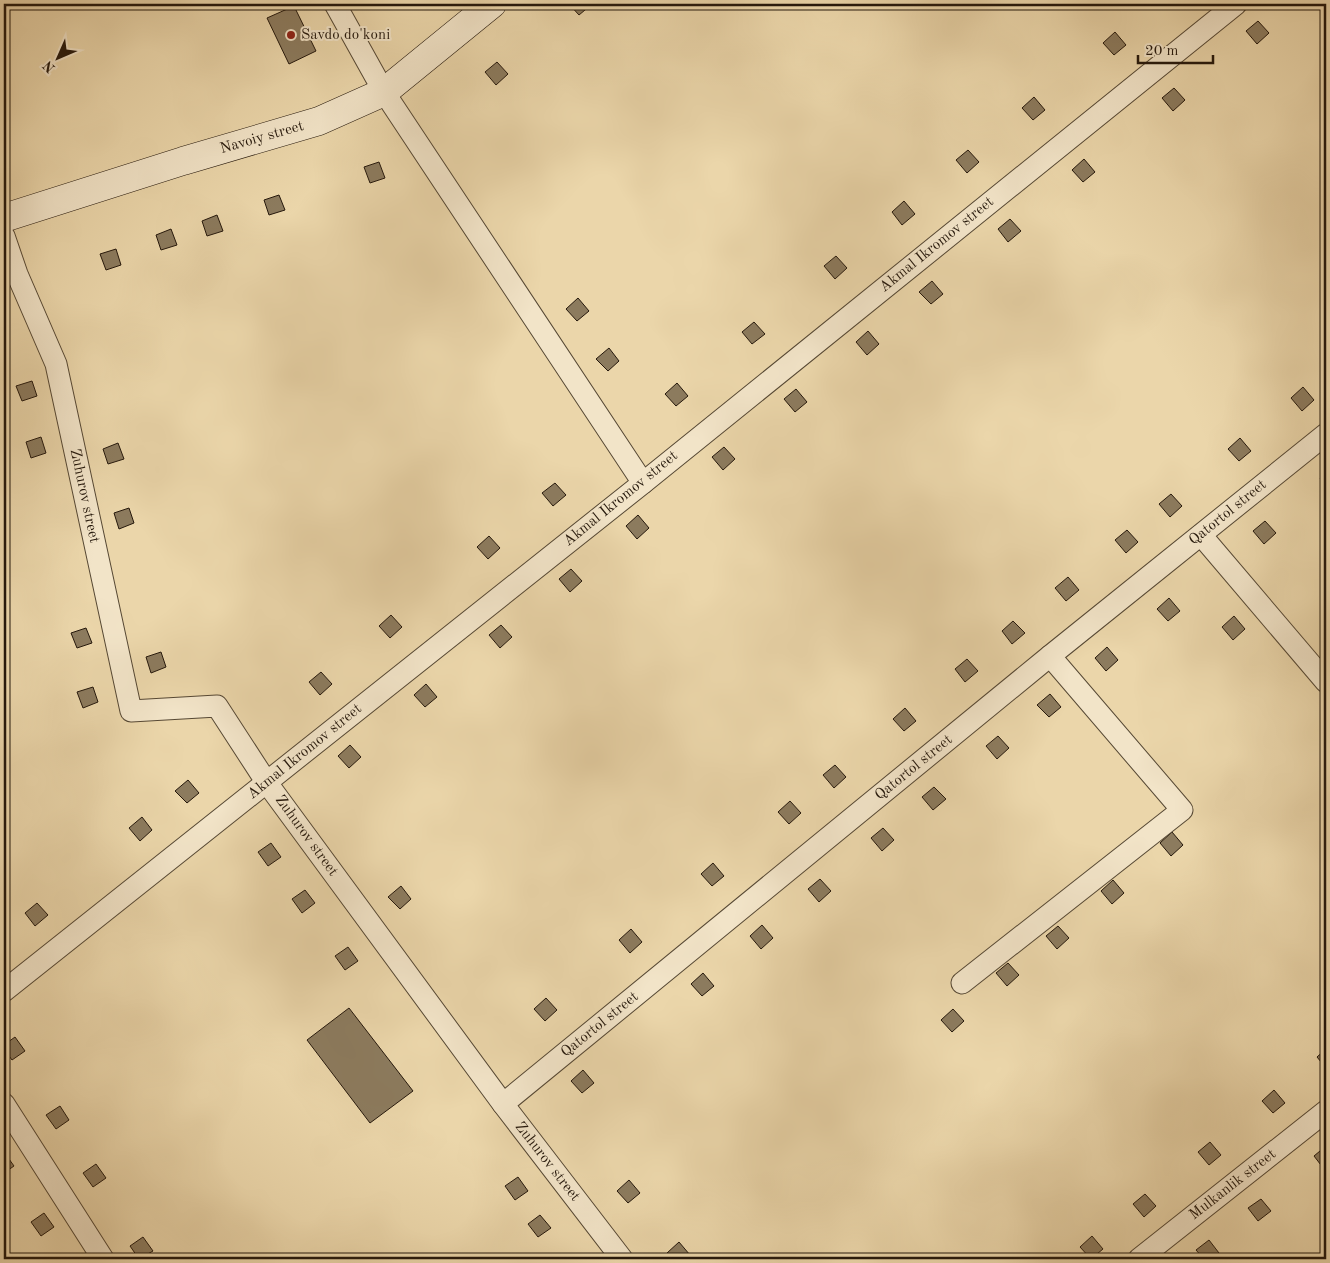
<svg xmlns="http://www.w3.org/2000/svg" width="1330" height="1263" viewBox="0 0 1330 1263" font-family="'Old Standard TT',serif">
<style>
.building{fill:#8c7b5e;stroke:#25180c}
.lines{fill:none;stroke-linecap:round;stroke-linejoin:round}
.street-casing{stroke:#564834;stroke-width:23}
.secondary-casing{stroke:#25180c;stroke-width:29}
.street{stroke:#f2e4c8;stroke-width:21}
.secondary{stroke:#f2e4c8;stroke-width:28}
.poi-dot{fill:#8f2418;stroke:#f2e4c8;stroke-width:2}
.labels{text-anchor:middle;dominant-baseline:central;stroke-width:4;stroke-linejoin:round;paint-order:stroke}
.poi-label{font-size:15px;fill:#25180c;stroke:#f2e4c8;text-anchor:start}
.street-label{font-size:15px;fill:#25180c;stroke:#f2e4c8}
</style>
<rect width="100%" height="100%" fill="#ebd6aa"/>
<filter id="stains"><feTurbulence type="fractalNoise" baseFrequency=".004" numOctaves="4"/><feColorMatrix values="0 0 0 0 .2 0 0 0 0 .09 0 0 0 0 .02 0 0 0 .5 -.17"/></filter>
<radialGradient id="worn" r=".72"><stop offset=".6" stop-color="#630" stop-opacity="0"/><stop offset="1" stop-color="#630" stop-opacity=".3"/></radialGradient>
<g class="building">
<polygon points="569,4 590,4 591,5 579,15"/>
<polygon points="294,6 316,51 289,64 267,18"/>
<polygon points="1258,21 1269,33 1257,44 1246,31"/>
<polygon points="1115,32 1126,45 1114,55 1103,43"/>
<polygon points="497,62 508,74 496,85 485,72"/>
<polygon points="1174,88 1185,100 1173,111 1162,98"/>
<polygon points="1034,97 1045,110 1033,120 1022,108"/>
<polygon points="968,150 979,162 967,173 956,160"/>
<polygon points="1084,159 1095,172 1083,182 1072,170"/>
<polygon points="379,162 385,178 370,183 364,167"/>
<polygon points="279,195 285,210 269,215 264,200"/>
<polygon points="904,201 915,214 902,225 892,212"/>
<polygon points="217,215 223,231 207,236 202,221"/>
<polygon points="1010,219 1021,231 1008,242 998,229"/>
<polygon points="171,229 177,245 161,250 156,235"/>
<polygon points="116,249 121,265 106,270 100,254"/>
<polygon points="836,256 847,268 835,279 824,266"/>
<polygon points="932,281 943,294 931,304 919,292"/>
<polygon points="578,298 589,311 577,321 566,309"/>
<polygon points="754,322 765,334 752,344 742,332"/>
<polygon points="868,331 879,344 867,355 856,342"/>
<polygon points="609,348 619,361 608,371 596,359"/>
<polygon points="32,381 37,396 22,401 16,386"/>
<polygon points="677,383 688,396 676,406 665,394"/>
<polygon points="1303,387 1314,400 1302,411 1291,398"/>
<polygon points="796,389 807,402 795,412 784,399"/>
<polygon points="41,437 46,453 31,458 26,442"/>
<polygon points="1240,438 1251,451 1239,461 1228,449"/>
<polygon points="118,443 124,459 108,464 103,449"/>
<polygon points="724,447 735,459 723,470 712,457"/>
<polygon points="1326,472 1326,486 1320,478"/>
<polygon points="555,483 566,495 553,506 542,493"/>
<polygon points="1171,494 1182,506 1170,517 1159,504"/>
<polygon points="129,508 134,523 119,529 114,513"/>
<polygon points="638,515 649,528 637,539 626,526"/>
<polygon points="1265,521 1276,533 1264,544 1253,531"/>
<polygon points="1127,530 1138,542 1126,553 1115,540"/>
<polygon points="489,536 500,548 488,559 477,547"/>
<polygon points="571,569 582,581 570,592 559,579"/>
<polygon points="1068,577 1079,590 1066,601 1055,588"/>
<polygon points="1169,598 1180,611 1168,621 1157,609"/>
<polygon points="391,615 402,627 390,638 379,626"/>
<polygon points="1234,616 1245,629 1233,640 1222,627"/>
<polygon points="1013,621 1025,633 1012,644 1002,631"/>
<polygon points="501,625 512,637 500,648 489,635"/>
<polygon points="86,628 92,643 77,648 71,633"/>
<polygon points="1107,647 1118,660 1106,671 1095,658"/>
<polygon points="161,652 166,667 151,673 146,657"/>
<polygon points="967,659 978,671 965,682 955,669"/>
<polygon points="321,672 332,684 320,695 309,682"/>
<polygon points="426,684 437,697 425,707 414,695"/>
<polygon points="93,687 98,702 83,708 77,692"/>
<polygon points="1050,694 1061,707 1049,717 1037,705"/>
<polygon points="905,708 916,721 904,731 893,719"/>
<polygon points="998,736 1009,748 997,759 986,746"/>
<polygon points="350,745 361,757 349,768 338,756"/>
<polygon points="835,765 846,777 834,788 823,775"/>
<polygon points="188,780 199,793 187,803 175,791"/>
<polygon points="934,787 946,799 933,810 922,797"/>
<polygon points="790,801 801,813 789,824 778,812"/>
<polygon points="142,817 152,830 140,841 129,828"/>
<polygon points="883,828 894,840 882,851 871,838"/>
<polygon points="1172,832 1183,845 1171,856 1160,843"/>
<polygon points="271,843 281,857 268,866 258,852"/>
<polygon points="713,863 724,876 712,886 701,874"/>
<polygon points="820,879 831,891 819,902 808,889"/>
<polygon points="1113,880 1124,893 1112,904 1101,891"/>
<polygon points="401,886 411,899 400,909 388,897"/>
<polygon points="305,890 315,903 302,913 292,899"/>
<polygon points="37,903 48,915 35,926 25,913"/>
<polygon points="762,925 773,938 761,949 750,936"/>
<polygon points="1058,926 1069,938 1057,949 1046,936"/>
<polygon points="631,929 642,942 630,953 619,940"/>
<polygon points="348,947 358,961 345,970 335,956"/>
<polygon points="1008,963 1019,975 1007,986 996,973"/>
<polygon points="703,973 714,986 702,996 691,984"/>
<polygon points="546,998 557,1010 545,1021 534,1009"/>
<polygon points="349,1008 413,1091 370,1123 307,1040"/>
<polygon points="953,1009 964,1021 952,1032 941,1020"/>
<polygon points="15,1037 25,1051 12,1060 4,1049 4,1045"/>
<polygon points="1326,1049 1326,1068 1317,1057"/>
<polygon points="583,1070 594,1083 582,1093 571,1081"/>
<polygon points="1274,1090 1285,1103 1273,1113 1262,1101"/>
<polygon points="60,1106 69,1120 56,1129 46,1115"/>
<polygon points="1210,1142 1221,1155 1209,1165 1198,1152"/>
<polygon points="1326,1146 1326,1167 1324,1169 1314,1156"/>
<polygon points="4,1152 14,1166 4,1173"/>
<polygon points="96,1164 106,1178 93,1187 83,1173"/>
<polygon points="518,1177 528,1191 515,1200 505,1186"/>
<polygon points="629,1180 640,1193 628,1203 617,1191"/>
<polygon points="1145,1194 1156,1206 1144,1217 1133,1204"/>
<polygon points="1261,1199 1271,1211 1258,1221 1248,1208"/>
<polygon points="44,1213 54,1227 41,1236 31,1222"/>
<polygon points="540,1215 551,1228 538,1237 528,1224"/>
<polygon points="1092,1236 1103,1249 1091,1259 1080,1247"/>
<polygon points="143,1237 153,1251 139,1259 130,1246"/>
<polygon points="1209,1240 1219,1253 1211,1259 1204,1259 1196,1250"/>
<polygon points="679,1242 690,1255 685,1259 672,1259 667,1253"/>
</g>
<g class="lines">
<g class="street-casing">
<g id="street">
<polyline points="335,4 384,92 643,483"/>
<polyline points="4,236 17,274 56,364 131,711 217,706 267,783 503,1104 622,1259"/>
<polyline points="1201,535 1326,682"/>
<polyline points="962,983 1182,810 1050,656"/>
<polyline points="4,991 643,483 1236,4"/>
<polyline points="4,1104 103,1259"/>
<polyline points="503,1104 1050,656 1326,434"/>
<polyline points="1139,1259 1326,1111"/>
</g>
</g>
<g class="secondary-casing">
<polyline id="secondary" points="4,218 183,161 319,121 384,92 492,4"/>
</g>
<use href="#street" class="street"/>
<use href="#secondary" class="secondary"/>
</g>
<circle class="poi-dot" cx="291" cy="35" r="5"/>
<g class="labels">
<g class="poi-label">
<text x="301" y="35">Savdo do'koni</text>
</g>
<g class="street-label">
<text transform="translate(262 138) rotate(-16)">Navoiy street</text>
<text transform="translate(937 245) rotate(-39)">Akmal Ikromov street</text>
<text transform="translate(84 496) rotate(78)">Zuhurov street</text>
<text transform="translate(621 499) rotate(-39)">Akmal Ikromov street</text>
<text transform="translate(1228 513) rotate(-39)">Qatortol street</text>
<text transform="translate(305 752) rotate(-39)">Akmal Ikromov street</text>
<text transform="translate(914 768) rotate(-39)">Qatortol street</text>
<text transform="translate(306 836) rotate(54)">Zuhurov street</text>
<text transform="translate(600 1025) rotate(-39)">Qatortol street</text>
<text transform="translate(547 1162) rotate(52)">Zuhurov street</text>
<text transform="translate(1233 1185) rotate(-38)">Mulkanlik street</text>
</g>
</g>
<rect width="1330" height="1263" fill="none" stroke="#ebd6aa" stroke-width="20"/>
<rect x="5" y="5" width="1320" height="1253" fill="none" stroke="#25180c" stroke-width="2.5"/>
<rect x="10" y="10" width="1310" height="1243" fill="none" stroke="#25180c"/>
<g transform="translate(58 58) rotate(225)" stroke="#f2e4c8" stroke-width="4" paint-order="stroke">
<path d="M0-4L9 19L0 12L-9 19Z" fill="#25180c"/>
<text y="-8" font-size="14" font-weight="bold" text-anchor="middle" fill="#25180c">N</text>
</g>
<path d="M1138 55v8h75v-8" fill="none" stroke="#25180c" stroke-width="2.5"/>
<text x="1145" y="55" font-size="15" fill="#25180c" stroke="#f2e4c8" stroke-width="4" paint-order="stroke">20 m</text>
<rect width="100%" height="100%" filter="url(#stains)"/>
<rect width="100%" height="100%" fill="url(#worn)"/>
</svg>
